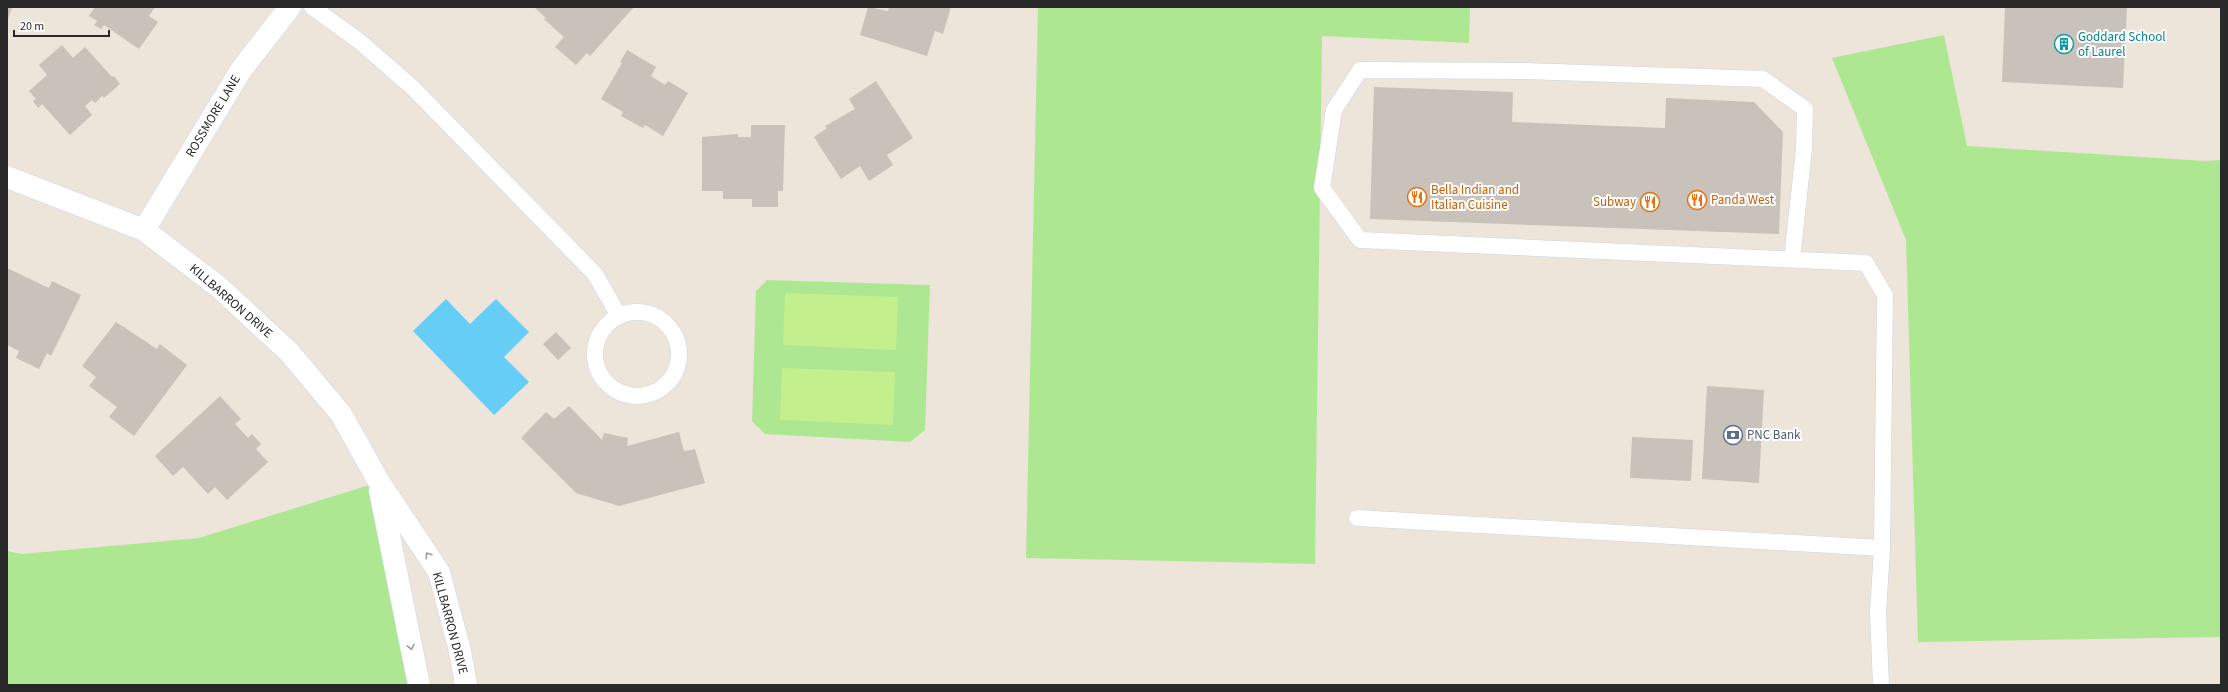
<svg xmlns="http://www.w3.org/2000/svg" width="2228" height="692" viewBox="0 0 2228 692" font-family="'Source Sans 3',sans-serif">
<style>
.green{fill:#aee792}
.pitch{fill:#c4ef8d}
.water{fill:#65cdf6}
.building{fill:#c8c2ba}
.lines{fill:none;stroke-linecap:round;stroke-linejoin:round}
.lane-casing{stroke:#cfd3e3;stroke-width:17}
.street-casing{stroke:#cfd3e3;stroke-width:23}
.secondary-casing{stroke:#cfd3e3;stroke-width:23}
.lane{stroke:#fff;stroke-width:16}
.street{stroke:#fff;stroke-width:22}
.secondary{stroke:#fff;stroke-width:22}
.oneway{stroke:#9f9f9f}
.labels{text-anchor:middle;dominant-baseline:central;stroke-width:4;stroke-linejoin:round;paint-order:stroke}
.culture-label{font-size:13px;fill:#0d838f;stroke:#fff;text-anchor:start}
.street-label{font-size:13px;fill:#292929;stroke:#fff}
.food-label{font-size:13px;fill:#c56008;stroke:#fff;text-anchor:start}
.service-label{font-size:13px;fill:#4e5e75;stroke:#fff;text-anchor:start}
</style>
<rect width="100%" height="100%" fill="#ede5da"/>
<g class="green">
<polygon points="1038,7 1470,7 1469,43 1322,36 1315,564 1026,558"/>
<polygon points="1944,35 1967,146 2205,161 2221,160 2221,637 1918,642 1906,240 1832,58"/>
<polygon points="767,280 930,285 925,430 910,442 765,434 752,421 756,291"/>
<polygon points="379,482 415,685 7,685 7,551 22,554 199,538"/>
</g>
<g class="pitch">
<polygon points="785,293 898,297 896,350 783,345"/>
<polygon points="782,368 895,372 893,425 780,420"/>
</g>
<polygon class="water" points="446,299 470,324 496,299 529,332 504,357 529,382 494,415 413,331"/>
<g class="building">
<polygon points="7,7 12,7 7,23"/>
<polygon points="95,7 155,7 149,16 158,22 139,49 104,25 101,29 94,25 97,21 89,16"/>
<polygon points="534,7 634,7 590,56 587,53 576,65 555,47 564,37 544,19 546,18"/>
<polygon points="868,7 888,11 889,7 951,7 943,34 935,31 927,56 860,35"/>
<polygon points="2005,7 2127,7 2123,88 2002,82"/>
<polygon points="62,45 73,58 85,47 112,77 114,76 120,84 104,98 102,96 95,103 92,100 85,106 92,115 70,135 42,104 38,108 33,101 36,99 29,91 47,75 39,65"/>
<polygon points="627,50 656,67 651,76 665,85 668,81 688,93 663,136 645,125 643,128 621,116 623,112 601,99 622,63 620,62"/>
<polygon points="876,81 913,138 887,155 893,165 869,181 860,166 841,179 814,137 827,128 825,126 855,109 849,99"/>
<polygon points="1374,87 1513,92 1512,122 1665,128 1666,98 1754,102 1783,132 1779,234 1370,219"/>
<polygon points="751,125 785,125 783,191 778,191 778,207 752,207 752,199 723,199 723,191 702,191 702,137 738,134 738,137 751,137"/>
<polygon points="7,268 49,288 52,281 81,295 51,356 47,353 39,369 16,358 19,351 7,345"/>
<polygon points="116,322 157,349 160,344 187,365 134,436 109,417 117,407 89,386 96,377 82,366"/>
<polygon points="556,332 571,348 558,360 543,344"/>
<polygon points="1707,386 1764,390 1759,483 1702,479"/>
<polygon points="220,396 241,419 235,424 248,438 252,434 261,444 256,449 268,462 227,500 215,487 208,494 183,467 173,476 155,456"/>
<polygon points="569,406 602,440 604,433 628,438 627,446 679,432 684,451 695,449 705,483 619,506 576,493 521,438 546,412 554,419"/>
<polygon points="1632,437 1693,440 1691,481 1630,478"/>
</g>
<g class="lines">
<g class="lane-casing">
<g id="lane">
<polyline points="312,7 359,41 412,87 595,274 619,316"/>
<polyline points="1792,259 1804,149 1805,109 1763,79 1525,71 1360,70 1334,110 1322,188 1360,240 1866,263 1885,295 1882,548 1878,613 1881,685"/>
<circle cx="637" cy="354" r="42"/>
<polyline points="1357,518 1882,548"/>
</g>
</g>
<g class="street-casing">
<polyline id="street" points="7,177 144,230"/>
</g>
<g class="secondary-casing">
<g id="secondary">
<polyline points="290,7 241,70 144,230 220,288 289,352 341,414 379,482 439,572 460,651 466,685"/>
<polyline points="380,491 419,685"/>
</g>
</g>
<use href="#lane" class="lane"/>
<use href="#street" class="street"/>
<use href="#secondary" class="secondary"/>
</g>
<defs><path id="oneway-chevron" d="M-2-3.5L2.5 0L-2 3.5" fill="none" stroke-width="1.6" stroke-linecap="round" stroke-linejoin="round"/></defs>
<g class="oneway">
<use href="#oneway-chevron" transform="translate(428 555) rotate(-124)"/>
<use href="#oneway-chevron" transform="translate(411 647) rotate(78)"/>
</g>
<defs>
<g id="building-ring" transform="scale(1)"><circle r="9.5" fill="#fff" stroke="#0f9aa8" stroke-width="1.5"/><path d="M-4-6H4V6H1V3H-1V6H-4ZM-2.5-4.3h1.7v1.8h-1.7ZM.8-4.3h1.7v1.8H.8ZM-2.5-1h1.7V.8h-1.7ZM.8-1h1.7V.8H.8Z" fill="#0f9aa8"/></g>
<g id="restaurant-ring" transform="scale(1)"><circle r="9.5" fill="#fff" stroke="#e8710a" stroke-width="1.5"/><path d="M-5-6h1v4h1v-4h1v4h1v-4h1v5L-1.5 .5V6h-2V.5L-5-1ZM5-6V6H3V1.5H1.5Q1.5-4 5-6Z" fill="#e8710a"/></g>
<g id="bank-ring" transform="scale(1)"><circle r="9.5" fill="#fff" stroke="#5c6f8a" stroke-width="1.5"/><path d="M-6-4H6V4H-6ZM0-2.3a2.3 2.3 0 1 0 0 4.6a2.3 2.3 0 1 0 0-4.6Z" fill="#5c6f8a"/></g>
</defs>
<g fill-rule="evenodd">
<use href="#building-ring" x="2064" y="44"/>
<use href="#restaurant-ring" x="1417" y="197"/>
<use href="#restaurant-ring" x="1697" y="200"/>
<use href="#restaurant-ring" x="1650" y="202"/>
<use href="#bank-ring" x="1733" y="435"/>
</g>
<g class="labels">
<g class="culture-label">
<text x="2078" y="37">Goddard School<tspan x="2078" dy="15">of Laurel</tspan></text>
</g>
<g class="street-label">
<text transform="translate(213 116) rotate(-59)">ROSSMORE LANE</text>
<text transform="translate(231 301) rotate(41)">KILLBARRON DRIVE</text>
<text transform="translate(450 623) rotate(75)">KILLBARRON DRIVE</text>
</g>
<g class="food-label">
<text x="1431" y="190">Bella Indian and<tspan x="1431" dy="15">Italian Cuisine</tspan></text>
<text x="1711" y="200">Panda West</text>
<text x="1636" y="202" text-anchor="end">Subway</text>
</g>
<g class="service-label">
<text x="1747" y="435">PNC Bank</text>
</g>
</g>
<rect width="2228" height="692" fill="none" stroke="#292929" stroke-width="16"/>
<path d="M14 30v6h95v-6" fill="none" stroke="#292929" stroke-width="2"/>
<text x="20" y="30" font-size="12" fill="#292929" stroke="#ffffff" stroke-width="3" paint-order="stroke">20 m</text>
</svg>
